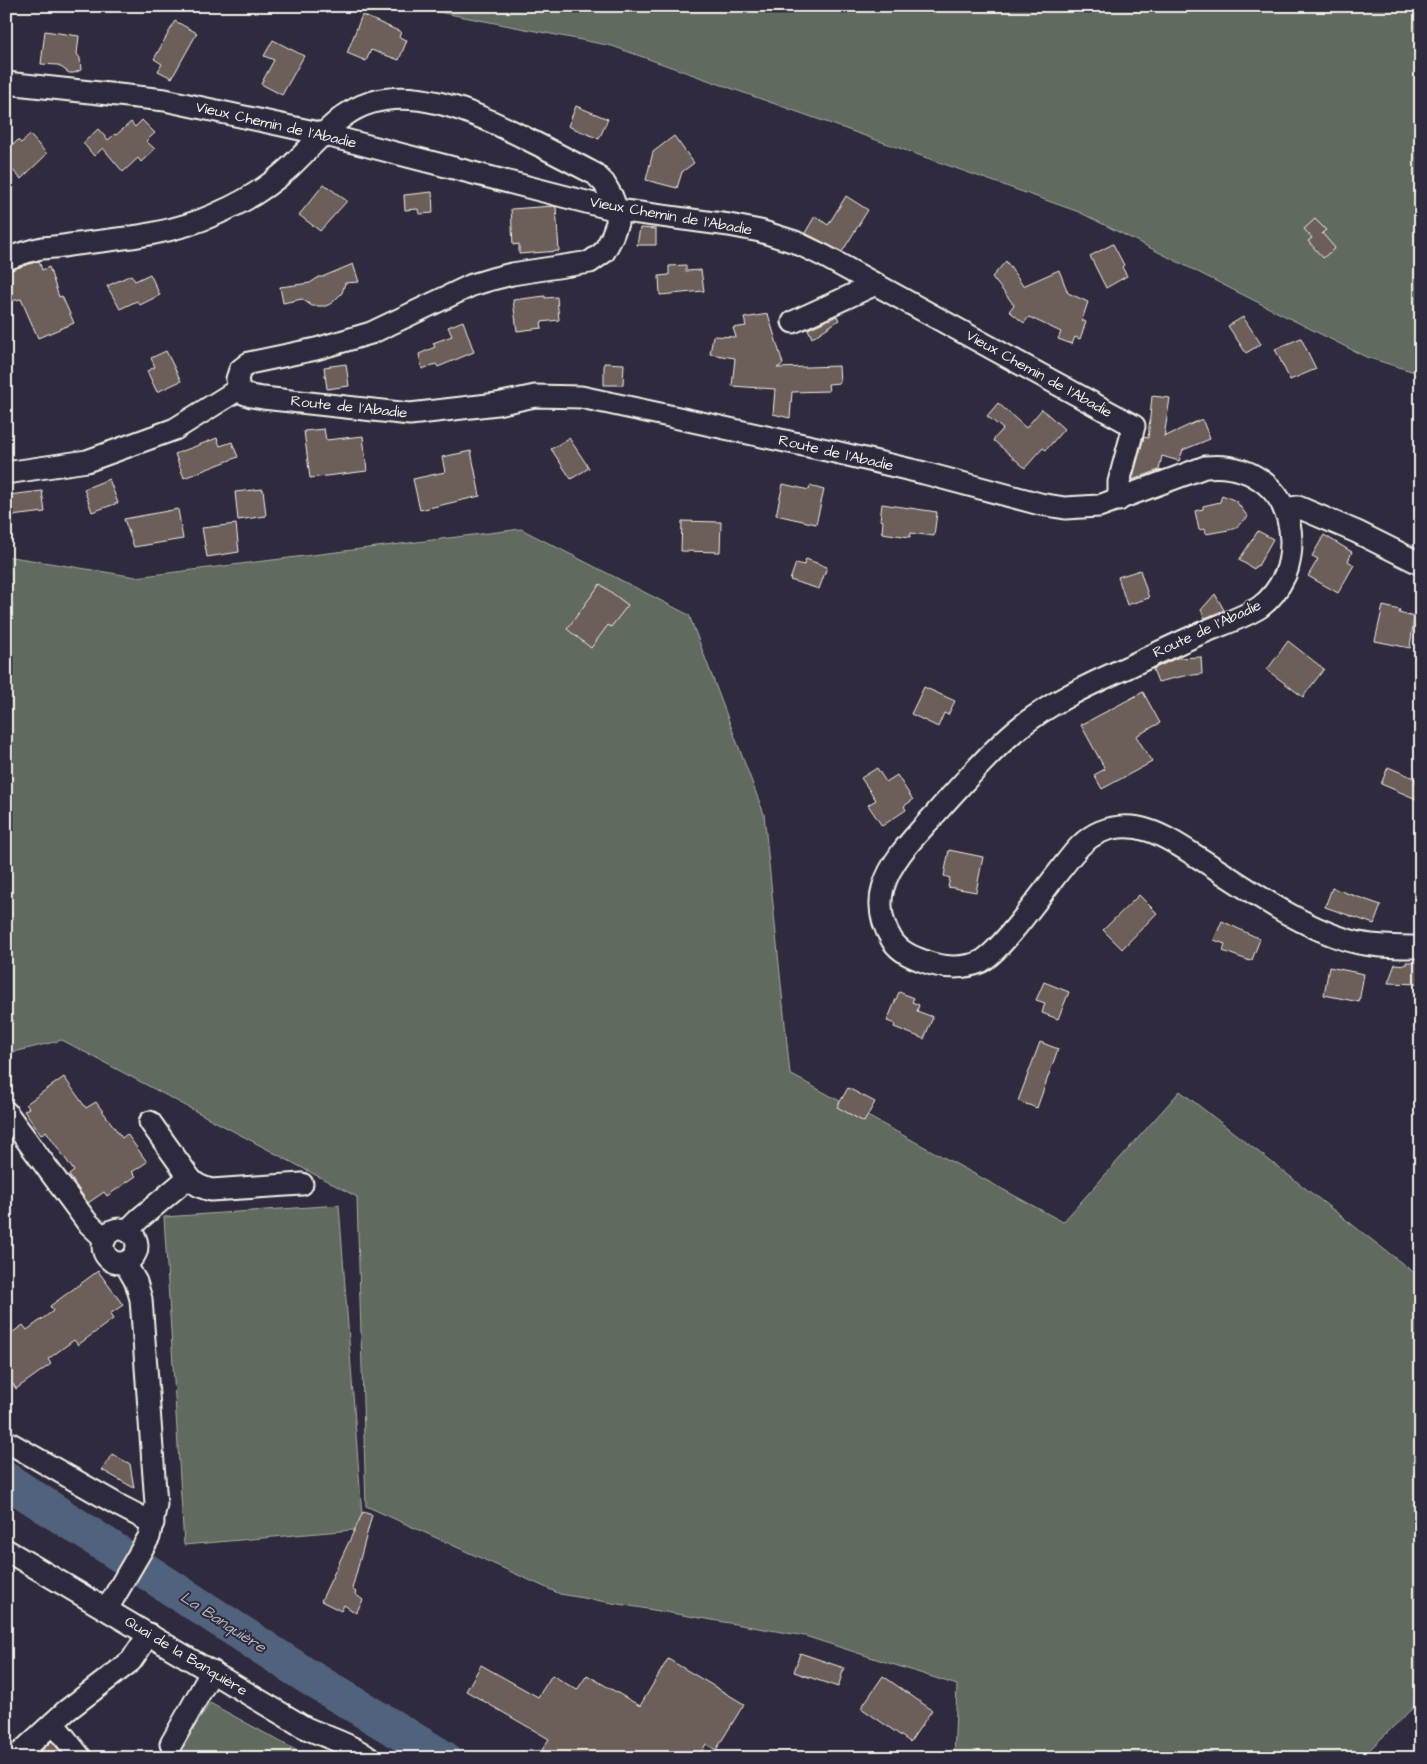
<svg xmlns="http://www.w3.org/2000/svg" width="1427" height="1764" viewBox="0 0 1427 1764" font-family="'Architects Daughter',sans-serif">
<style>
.green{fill:#616a5e;stroke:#aaaea3}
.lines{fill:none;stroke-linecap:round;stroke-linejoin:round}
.river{stroke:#51627c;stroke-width:36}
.building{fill:#6c5e5a;stroke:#f4f1e8}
.minor-casing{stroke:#f4f1e8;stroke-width:25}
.minor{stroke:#2f2a3d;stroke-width:21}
.labels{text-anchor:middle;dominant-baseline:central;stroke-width:4;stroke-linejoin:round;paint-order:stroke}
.street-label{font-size:15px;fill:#f4f1e8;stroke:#2f2a3d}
.water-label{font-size:16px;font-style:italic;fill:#b3b8bd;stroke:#2f2a3d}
</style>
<rect width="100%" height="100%" fill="#2f2a3d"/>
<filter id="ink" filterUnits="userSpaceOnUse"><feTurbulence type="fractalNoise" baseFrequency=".02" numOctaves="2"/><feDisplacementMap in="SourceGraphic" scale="10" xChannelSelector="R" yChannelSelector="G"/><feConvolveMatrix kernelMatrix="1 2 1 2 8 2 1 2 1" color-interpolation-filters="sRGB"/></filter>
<g filter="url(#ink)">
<g class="green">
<polygon points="408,6 1421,6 1421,374 1366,357 1079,212 612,46"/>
<polygon points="521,529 689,615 764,814 790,1074 1063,1222 1180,1091 1421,1278 1421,1700 1361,1758 954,1758 957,1685 805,1636 560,1594 366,1506 357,1197 62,1040 6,1054 6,556 136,577"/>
<polygon points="339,1205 363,1529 184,1545 164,1217"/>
<polygon points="210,1703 310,1758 174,1758"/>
</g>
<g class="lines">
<polyline class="river" points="6,1480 307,1676 443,1758"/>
</g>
<g class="building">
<polygon points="362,15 401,32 399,37 407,40 399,60 371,50 366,61 347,53"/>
<polygon points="175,21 197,33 172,78 158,71 162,64 154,59"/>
<polygon points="45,31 79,36 77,54 80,58 81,70 74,73 69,73 58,65 41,64"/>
<polygon points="273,40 304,56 282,95 261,84 274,60 264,56"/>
<polygon points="576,106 608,119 599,139 568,126"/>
<polygon points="142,120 155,133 146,141 155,149 141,162 138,158 123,172 103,148 94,156 83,143 98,129 108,140 115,134 116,135 131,122 135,127"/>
<polygon points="30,135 47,154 21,179 6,163 6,137 14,144 18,140 21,143"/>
<polygon points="674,136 694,163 682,172 677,188 646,180 653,152"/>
<polygon points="324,184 347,201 320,231 299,215"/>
<polygon points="432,192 433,213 419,214 418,209 405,210 404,195"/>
<polygon points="846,196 868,210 842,252 805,233 815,216 828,225"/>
<polygon points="553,206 556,207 559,251 519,254 519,244 513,245 511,209"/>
<polygon points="1315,219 1326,230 1322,233 1335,248 1323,258 1308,241 1312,238 1304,229"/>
<polygon points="640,228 656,229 656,245 637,245"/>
<polygon points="1113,244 1124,265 1122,267 1127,276 1106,288 1090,256"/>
<polygon points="39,261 42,270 49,267 59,297 62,296 74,323 38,338 21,299 6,302 6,271"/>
<polygon points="1006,261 1023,286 1059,270 1068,293 1088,302 1082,320 1086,322 1080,339 1075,337 1072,344 1058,339 1061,332 1029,317 1024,323 1009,311 1014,305 992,277"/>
<polygon points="353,264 359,282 345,283 342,293 332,303 326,306 312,306 302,299 283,303 280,287 310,283 319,277 322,277"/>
<polygon points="686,265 686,271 701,270 704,291 660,295 659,276 669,275 669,266"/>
<polygon points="150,274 160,295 140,305 137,301 120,309 107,286 131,275 135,281"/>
<polygon points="545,296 545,298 557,297 559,320 541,322 542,328 517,331 513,300"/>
<polygon points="768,314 783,364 777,368 839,366 840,383 828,384 829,391 792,392 790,418 773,414 775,389 732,386 735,358 710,354 713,336 736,337 733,328 746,326 744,318"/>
<polygon points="837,316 839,320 812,338 808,329"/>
<polygon points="1243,317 1261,344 1246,353 1228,326"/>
<polygon points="463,321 474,352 438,367 436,364 422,369 419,354 435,347 433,343 452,336 448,327"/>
<polygon points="1301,338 1316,369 1290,380 1275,349"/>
<polygon points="166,351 181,381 157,392 147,371 155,367 151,358"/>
<polygon points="604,363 624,364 623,385 604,385"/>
<polygon points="346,364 349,386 327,389 324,367"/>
<polygon points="1152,396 1170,398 1164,437 1202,419 1210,439 1183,450 1179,461 1162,456 1159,470 1132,480 1144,437 1148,438"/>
<polygon points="998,403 1026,428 1042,409 1064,429 1046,450 1043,448 1025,468 993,440 1003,429 987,416"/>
<polygon points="324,429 326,440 363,436 367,471 310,478 304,431"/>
<polygon points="217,438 220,446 232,442 238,457 184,478 175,454"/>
<polygon points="569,438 589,468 571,479 551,449"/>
<polygon points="471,451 480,496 420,510 413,479 445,472 442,457"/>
<polygon points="109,479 118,503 92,512 84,489"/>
<polygon points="783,484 809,490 810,486 824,490 816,524 776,515"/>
<polygon points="263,489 266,516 238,520 235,492"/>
<polygon points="42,491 45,512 11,516 9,495"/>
<polygon points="1222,495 1236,501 1248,517 1234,529 1206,534 1205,529 1199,530 1195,511 1203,509 1203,506 1220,502"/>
<polygon points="882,504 937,512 934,536 911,533 910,537 882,533 883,521 880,520"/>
<polygon points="178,509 183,539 134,547 124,519"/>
<polygon points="682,521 721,522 720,552 681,551"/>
<polygon points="236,524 239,552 207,557 202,528"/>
<polygon points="1258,531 1273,539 1258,566 1257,565 1254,569 1239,560"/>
<polygon points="1324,535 1352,552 1348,561 1354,565 1338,593 1308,576 1318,559 1312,556"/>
<polygon points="806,559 827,567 819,589 790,580 796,563 804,565"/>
<polygon points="1140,570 1149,598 1127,605 1118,577"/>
<polygon points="600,584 628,605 611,627 608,625 591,648 567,629"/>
<polygon points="1215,594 1224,610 1205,618 1201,610"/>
<polygon points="1383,606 1400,610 1399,613 1414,617 1410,648 1375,641"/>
<polygon points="1288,641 1324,669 1303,697 1267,670"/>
<polygon points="1201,657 1202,674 1184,676 1158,682 1153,669 1177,658"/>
<polygon points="924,687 955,701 948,715 944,713 938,727 911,714"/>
<polygon points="1143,692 1160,723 1136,736 1152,762 1102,789 1094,775 1105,769 1081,725"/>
<polygon points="1388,767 1416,779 1415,782 1421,785 1421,801 1381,784"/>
<polygon points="877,768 886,782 897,775 913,800 904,806 906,810 882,826 868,805 876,800 861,778"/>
<polygon points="949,850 983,857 976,892 948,887 950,878 944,876"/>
<polygon points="1332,888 1381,905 1374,924 1325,907"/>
<polygon points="1139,895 1157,913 1122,949 1103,930"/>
<polygon points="1222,921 1260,939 1252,960 1250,960 1250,961 1223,951 1225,944 1214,940"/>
<polygon points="1406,962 1421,962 1421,984 1388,983 1395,964 1406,965"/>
<polygon points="1329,967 1364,974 1359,1002 1324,995"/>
<polygon points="1044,982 1069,992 1058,1019 1042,1013 1045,1003 1036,1000"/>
<polygon points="899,992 914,998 912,1002 919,1005 917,1011 933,1017 924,1039 894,1027 895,1024 887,1021"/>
<polygon points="1040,1042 1058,1049 1037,1108 1018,1101"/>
<polygon points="64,1077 86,1108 96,1102 122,1138 127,1134 147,1162 132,1172 136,1176 107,1196 104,1192 88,1203 69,1175 74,1171 46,1131 41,1135 24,1111 29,1108 26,1104"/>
<polygon points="848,1088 875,1102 864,1122 837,1107"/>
<polygon points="98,1271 123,1305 110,1314 113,1319 78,1345 74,1340 48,1359 51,1364 16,1389 13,1384 6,1389 6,1337 23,1325 27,1330 53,1311 50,1306"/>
<polygon points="112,1454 130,1464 134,1488 102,1470"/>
<polygon points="363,1512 372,1515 352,1589 356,1592 355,1594 363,1600 356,1613 344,1605 341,1611 321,1601"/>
<polygon points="800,1653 844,1668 838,1687 794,1672"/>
<polygon points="668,1659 744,1704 716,1750 706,1744 698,1758 556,1758 542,1750 549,1739 466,1691 481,1665 538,1697 552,1675 577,1690 587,1675 640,1706"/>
<polygon points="883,1676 932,1710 910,1742 861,1708"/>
<polygon points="52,1741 65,1758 34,1758"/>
</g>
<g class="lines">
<g class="minor-casing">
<g id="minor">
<polyline points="6,83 165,100 314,132 617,210 729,225 760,231 795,242 824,256 1134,426 1119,482 1119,500"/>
<path d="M6,259c12,-4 24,-9 36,-11 9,-1 18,-1 27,-3 49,-6 101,-10 147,-31 26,-11 52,-27 73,-46 18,-17 35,-37 55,-52 56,-41 134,-2 187,25 22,11 43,22 64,33l9,9 8,14 5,13v13l-6,16 -7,13 -14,10 -78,12 -20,5 -20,6 -101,48 -55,16 -67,14 -9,7 -3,9 2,10 4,4 8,3 12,2 147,16 87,-10 38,-8 46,1 250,54 93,22 116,31 25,4 34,-2 106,-39c48,-5 85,25 86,74 0,12 -1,23 -6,34 -6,13 -14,24 -25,32 -19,12 -43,19 -63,28 -23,10 -46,21 -69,32 -40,18 -79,36 -113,64 -26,22 -49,49 -72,74 -21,25 -51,51 -60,83 -5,19 -1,36 9,52 8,12 20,17 34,22 16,6 38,7 54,0 21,-10 64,-72 81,-93 11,-14 22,-30 39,-37 37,-15 66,5 96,24 48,30 108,75 163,87 20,4 41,4 62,4"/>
<polyline points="793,322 876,284"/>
<polyline points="6,473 87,461 175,429 239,389"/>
<polyline points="1284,509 1298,507 1357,532 1421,564"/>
<polyline points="6,1112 87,1222 105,1239"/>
<path d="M150,1122l39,55c6,8 12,10 22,13l91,-6"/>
<circle cx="120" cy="1246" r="17"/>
<polyline points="127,1231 139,1219 189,1177"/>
<polyline points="6,1441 120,1506 153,1523"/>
<path d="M6,1550l298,177c21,10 45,16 65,31"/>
<polyline points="107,1609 149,1537 156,1504 141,1299 136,1282 125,1263"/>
<polyline points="53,1723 81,1758"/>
<polyline points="171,1744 212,1671"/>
<polyline points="15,1758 66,1711 131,1661 149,1634"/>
</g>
</g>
<use href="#minor" class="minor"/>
</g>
</g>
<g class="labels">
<g class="street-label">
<text transform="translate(276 125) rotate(13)">Vieux Chemin de l'Abadie</text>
<text transform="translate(671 216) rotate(10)">Vieux Chemin de l'Abadie</text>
<text transform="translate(1039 374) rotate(29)">Vieux Chemin de l'Abadie</text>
<text transform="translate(349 407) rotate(6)">Route de l'Abadie</text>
<text transform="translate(836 453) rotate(13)">Route de l'Abadie</text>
<text transform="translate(1207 629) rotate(-25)">Route de l'Abadie</text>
<text transform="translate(186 1656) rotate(31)">Quai de la Banquière</text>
</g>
<g class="water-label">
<text transform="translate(223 1622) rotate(33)">La Banquière</text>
</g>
</g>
<rect width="1427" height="1764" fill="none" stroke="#2f2a3d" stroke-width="25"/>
<rect x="12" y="12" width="1402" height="1739" fill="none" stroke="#f4f1e8" stroke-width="2" filter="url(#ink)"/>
</svg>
